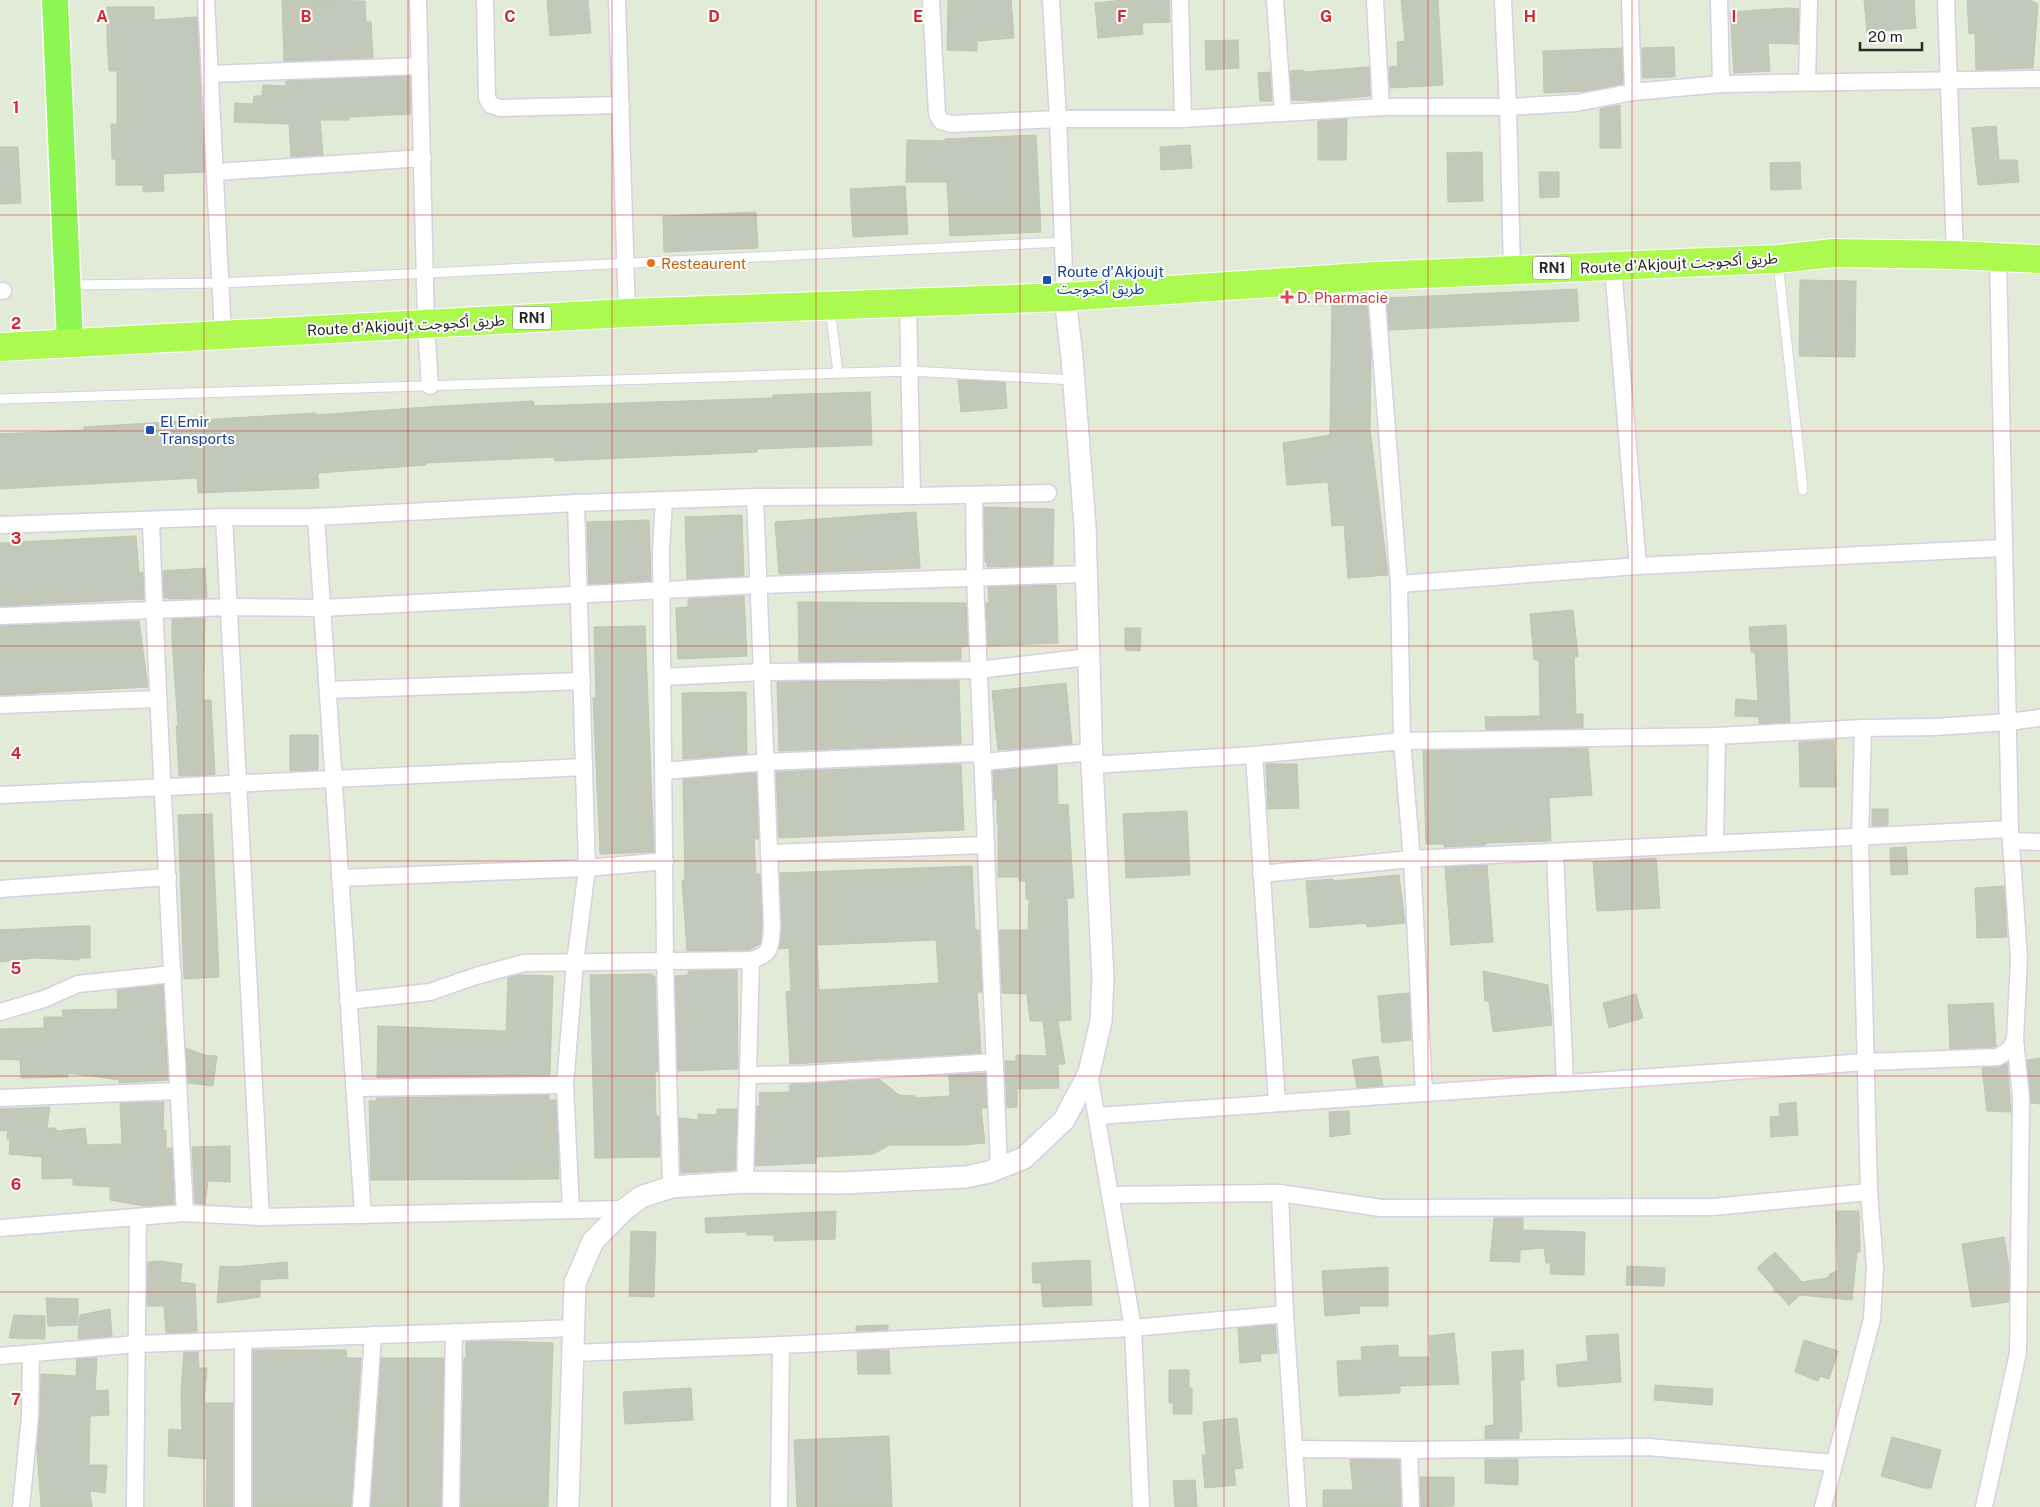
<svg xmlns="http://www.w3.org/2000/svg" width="2040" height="1507" viewBox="0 0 2040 1507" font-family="'Public Sans','Noto Sans Arabic',sans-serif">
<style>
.building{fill:#c2c9bb;stroke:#bcc6b2;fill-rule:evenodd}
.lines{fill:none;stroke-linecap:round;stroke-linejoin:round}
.service-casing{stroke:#dbcde2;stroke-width:11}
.minor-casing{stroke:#dbcde2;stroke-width:19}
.tertiary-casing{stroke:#dbcde2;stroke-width:24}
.primary-casing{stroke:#fff;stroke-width:29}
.trunk-casing{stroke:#fff;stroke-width:30}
.service{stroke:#fff;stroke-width:9}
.minor{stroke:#fff;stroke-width:16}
.tertiary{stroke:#fff;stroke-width:21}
.primary{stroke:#8ef652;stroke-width:26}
.trunk{stroke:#acfa50;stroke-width:28}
.grid{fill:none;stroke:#d62828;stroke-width:1;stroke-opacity:0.55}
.food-dot{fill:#e8710a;stroke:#fff;stroke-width:2}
.transit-dot{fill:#1a4fb4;stroke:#fff;stroke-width:2}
.health-dot{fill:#e0444e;stroke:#fff;stroke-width:2}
.labels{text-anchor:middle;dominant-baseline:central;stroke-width:4;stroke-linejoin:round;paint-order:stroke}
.shield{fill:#fff;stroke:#686868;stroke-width:1}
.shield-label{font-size:14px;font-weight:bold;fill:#272727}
.food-label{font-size:15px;fill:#c56008;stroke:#fff;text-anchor:start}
.street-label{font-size:15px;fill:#272727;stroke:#fff}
.transit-label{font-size:15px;fill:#164399;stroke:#fff;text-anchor:start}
.health-label{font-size:15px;fill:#be3a42;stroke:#fff;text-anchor:start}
.grid-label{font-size:16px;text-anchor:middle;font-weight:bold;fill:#d62828;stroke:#fff;stroke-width:4;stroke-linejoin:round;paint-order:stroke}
</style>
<rect width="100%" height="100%" fill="#e2ebd8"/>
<g class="building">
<polygon points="282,0 365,1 366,22 371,22 373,58 284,61"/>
<polygon points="547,0 588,0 591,33 550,36"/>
<polygon points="948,0 1011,0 1014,38 977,41 977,51 947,50"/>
<polygon points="1124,0 1169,0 1170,22 1142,23 1143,34 1098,38 1095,3"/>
<polygon points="1401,0 1438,0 1443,85 1390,88 1389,67 1398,66 1397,42 1405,41"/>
<polygon points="1864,0 1914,0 1916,28 1867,32"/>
<polygon points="1967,0 2029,0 2038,4 2033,68 1976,70 1975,33 1969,34"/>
<polygon points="107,7 154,7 154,20 197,17 205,172 163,174 164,191 143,192 143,185 116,185 116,159 112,159 111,124 117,124 117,71 109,71 107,43"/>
<polygon points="1786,8 1799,9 1798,44 1768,43 1770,71 1734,73 1730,12"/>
<polygon points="1238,40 1239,68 1206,70 1205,41"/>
<polygon points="1674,47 1675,77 1643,78 1642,48"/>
<polygon points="1622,48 1623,84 1586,91 1544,93 1543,51"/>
<polygon points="1369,67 1370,96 1318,101 1292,100 1290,71 1303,70 1304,72"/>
<polygon points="1270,72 1272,101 1260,101 1258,73"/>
<polygon points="410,76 411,114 349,117 349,120 320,120 323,155 291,157 289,124 234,122 235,103 253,104 254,96 262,96 263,85 286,86 286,81"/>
<polygon points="1620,105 1621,148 1600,148 1600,109"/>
<polygon points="1347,119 1346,160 1318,160 1318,121"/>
<polygon points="1996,126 1999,160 2017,160 2019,182 1978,185 1972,128"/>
<polygon points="1036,135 1041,232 950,236 947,182 906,182 907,140 945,141 945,139"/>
<polygon points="1190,145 1192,168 1161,170 1160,147"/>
<polygon points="0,147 18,147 21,203 0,204"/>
<polygon points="1482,152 1483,201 1448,202 1447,153"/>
<polygon points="1800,162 1801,189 1771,190 1770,163"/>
<polygon points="1539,172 1559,172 1559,197 1540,198"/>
<polygon points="905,186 908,234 853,237 850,189"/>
<polygon points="756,212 758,248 664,252 663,216"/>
<polygon points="1800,280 1856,281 1855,357 1799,356"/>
<polygon points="1577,289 1579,321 1389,330 1387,298"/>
<polygon points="1361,293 1366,293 1371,352 1370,429 1388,575 1348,578 1344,525 1332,526 1328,482 1287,485 1283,443 1330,435 1332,295"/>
<polygon points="958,380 1005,382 1007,408 961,412"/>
<polygon points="870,392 872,445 757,449 757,452 555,461 554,457 426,463 426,465 318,473 319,488 198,493 197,478 0,489 0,434 84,430 84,427 316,413 316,415 442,406 533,401 534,406 773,398 773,395"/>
<polygon points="984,507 1054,509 1053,565 987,567 987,563 985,562"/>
<polygon points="916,512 920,568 779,574 775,522"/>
<polygon points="742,515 744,576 687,579 685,517"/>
<polygon points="649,520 651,581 589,584 587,522"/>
<polygon points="136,536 139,573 143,572 144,599 0,606 0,543"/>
<polygon points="205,568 207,598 169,599 169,598 164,598 163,571"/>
<polygon points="1056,585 1058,643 988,646 986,603 989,603 988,587"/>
<polygon points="744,596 747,656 678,659 676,608 688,607 688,599"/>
<polygon points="798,602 966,603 968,646 961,647 961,660 799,662"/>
<polygon points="1573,610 1578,656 1574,657 1576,714 1583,714 1583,728 1486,730 1485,717 1540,716 1539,660 1534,660 1530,614"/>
<polygon points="205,618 203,700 211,700 215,775 179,776 176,726 178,726 172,639 172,619"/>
<polygon points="139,621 148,687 0,695 0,626"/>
<polygon points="1786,625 1790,722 1759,724 1759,717 1735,716 1736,699 1758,701 1755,652 1751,652 1749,627"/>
<polygon points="645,626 654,852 600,854 593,698 596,698 594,627"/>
<polygon points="1125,628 1141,628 1140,651 1125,650"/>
<polygon points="959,680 961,744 779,751 777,682"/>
<polygon points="1066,683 1072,744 998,750 992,691"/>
<polygon points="746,692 747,754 683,759 682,693"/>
<polygon points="290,735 318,735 318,770 290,771"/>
<polygon points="1834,740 1836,787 1800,787 1799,742"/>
<polygon points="1588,748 1592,795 1549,798 1551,841 1486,843 1486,845 1444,847 1444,844 1426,844 1423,751"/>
<polygon points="961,764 964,830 779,838 776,772"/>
<polygon points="1266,764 1297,764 1299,808 1268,809"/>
<polygon points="1057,765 1058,805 1068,804 1074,898 1067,898 1071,1020 1058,1021 1065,1064 1058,1064 1059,1088 1017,1089 1017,1107 1007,1108 1005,1061 1016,1061 1016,1055 1047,1056 1043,1021 1030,1021 1027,994 1002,993 999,930 1028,930 1029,899 1026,899 1026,881 1019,881 1019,877 998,877 998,823 997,823 997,800 994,800 993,771"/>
<polygon points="756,773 759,839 754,839 756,874 760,874 762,926 760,944 749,950 687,951 682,880 685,880 683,779"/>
<polygon points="1872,809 1888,809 1888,825 1872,826"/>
<polygon points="1187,811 1190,875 1126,878 1123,814"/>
<polygon points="212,814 219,977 184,979 178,815"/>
<polygon points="1906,847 1908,874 1891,875 1890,848"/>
<polygon points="1656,858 1660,908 1597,911 1593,862"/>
<polygon points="1487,865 1493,942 1451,945 1445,867"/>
<path d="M972,866l3,64h4l3,62h-5l4,61 -191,11 -4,-72 5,-1 -2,-43 -10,1 3,-23 -2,-53zM936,940l3,43 -120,7 -2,-45z"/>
<polygon points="1399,875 1405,923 1367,927 1366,923 1310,928 1306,881 1333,879 1334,881"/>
<polygon points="2004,886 2007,937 1977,938 1975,888"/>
<polygon points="78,926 90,926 90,958 79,958 79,960 36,958 0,962 0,930"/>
<polygon points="737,970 738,1069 678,1071 675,976 688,975 688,971"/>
<polygon points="1483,971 1548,985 1552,1025 1493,1032 1489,1001 1485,1001"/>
<polygon points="652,974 652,976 655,976 658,1071 655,1071 656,1116 659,1116 660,1157 595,1158 590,975"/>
<polygon points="520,975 553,976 550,1075 377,1078 378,1026 506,1031 508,978"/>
<polygon points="163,985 168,1080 119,1083 119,1080 113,1079 68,1073 68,1077 21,1078 20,1060 0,1059 0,1029 44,1028 44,1017 63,1017 62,1010 118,1009 117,990"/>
<polygon points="1409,993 1411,1040 1382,1043 1378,996"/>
<polygon points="1636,994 1643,1018 1609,1028 1603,1003"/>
<polygon points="1993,1003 1996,1047 1950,1049 1948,1005"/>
<polygon points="186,1048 205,1055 217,1056 213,1086 188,1083"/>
<polygon points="1378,1056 1383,1086 1357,1088 1352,1060"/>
<polygon points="2040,1058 2040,1104 2031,1103 2027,1060"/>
<polygon points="2007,1063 2011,1112 1987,1111 1982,1068 1999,1067"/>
<polygon points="985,1073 987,1108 981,1108 985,1143 963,1145 890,1145 873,1154 816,1157 816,1163 755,1166 757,1106 760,1106 759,1093 790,1092 789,1086 792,1084 879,1079 899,1095 915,1096 915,1098 950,1096 949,1075"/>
<polygon points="549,1095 549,1100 556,1100 559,1179 371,1180 369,1101 376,1101 377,1098"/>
<polygon points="164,1102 163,1130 166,1130 166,1148 172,1148 174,1204 145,1206 110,1200 110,1187 73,1185 73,1178 42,1179 42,1157 9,1154 10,1139 7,1139 8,1130 0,1131 0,1109 50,1107 47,1128 56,1128 56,1131 85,1128 87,1145 122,1144 120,1103"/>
<polygon points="1796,1102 1798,1135 1771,1137 1770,1117 1780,1116 1779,1104"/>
<polygon points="717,1109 737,1109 735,1170 681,1173 679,1118 698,1120 698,1114 717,1115"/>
<polygon points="1349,1111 1350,1134 1330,1137 1329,1112"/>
<polygon points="230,1146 230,1182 208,1181 205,1204 195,1203 192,1147"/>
<polygon points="836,1211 835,1239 774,1241 774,1235 747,1235 746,1232 706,1233 705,1218"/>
<polygon points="1836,1211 1859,1211 1860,1252 1857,1252 1852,1300 1800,1295 1789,1305 1778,1293 1774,1292 1774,1288 1757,1268 1775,1252 1802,1282 1827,1278 1830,1274 1838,1271"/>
<polygon points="1494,1218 1523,1218 1523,1230 1585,1232 1584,1275 1550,1274 1551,1263 1546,1263 1544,1248 1520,1250 1520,1262 1490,1261"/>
<polygon points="631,1231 656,1232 654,1297 629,1296"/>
<polygon points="2004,1237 2009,1268 2009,1302 1972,1307 1962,1244"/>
<polygon points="1090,1260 1092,1305 1043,1307 1041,1283 1033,1283 1032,1263"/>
<polygon points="160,1261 182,1264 180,1282 195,1284 197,1332 166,1333 164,1306 147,1306 148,1262"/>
<polygon points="287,1262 288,1278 260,1280 260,1297 217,1303 220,1266 232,1267"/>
<polygon points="1627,1266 1665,1268 1664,1286 1626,1285"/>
<polygon points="1388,1267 1388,1306 1359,1306 1360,1313 1325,1316 1322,1271"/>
<polygon points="46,1298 78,1299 78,1325 48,1326"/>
<polygon points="110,1309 112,1336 78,1339 80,1315"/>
<polygon points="14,1315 45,1316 45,1339 9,1338"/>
<polygon points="888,1325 888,1330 856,1331 856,1326"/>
<polygon points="1275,1325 1277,1353 1260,1354 1261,1361 1240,1363 1238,1328"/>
<polygon points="1454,1333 1459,1384 1400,1386 1400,1393 1339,1396 1337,1361 1362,1360 1361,1347 1398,1345 1398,1357 1430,1357 1429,1336"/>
<polygon points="1618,1334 1621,1382 1558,1387 1556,1365 1588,1361 1586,1336"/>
<polygon points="1804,1340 1838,1351 1829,1379 1820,1376 1818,1381 1795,1372"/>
<polygon points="499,1341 553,1343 548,1507 461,1507 464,1358 466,1358 466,1342"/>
<polygon points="253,1350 346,1350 347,1358 361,1358 351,1507 253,1507"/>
<polygon points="889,1350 890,1374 858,1374 857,1351"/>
<polygon points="1523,1350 1524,1380 1520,1380 1522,1432 1519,1432 1519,1439 1485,1439 1485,1426 1494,1425 1492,1352"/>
<polygon points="184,1352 198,1352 199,1368 207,1368 204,1403 233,1403 233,1507 206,1507 207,1459 168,1456 169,1429 182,1430 181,1392"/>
<polygon points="97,1358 95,1391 108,1390 109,1415 90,1416 89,1465 107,1465 105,1493 90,1491 92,1507 41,1507 37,1450 40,1417 41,1374 76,1376 77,1359"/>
<polygon points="381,1358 444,1358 441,1507 371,1507"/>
<polygon points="1169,1370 1189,1370 1189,1388 1192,1388 1192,1414 1173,1414 1173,1403 1169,1403"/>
<polygon points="1655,1385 1713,1389 1712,1405 1654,1400"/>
<polygon points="691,1388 693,1420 625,1424 623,1392"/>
<polygon points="1237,1418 1243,1468 1234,1469 1236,1485 1205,1488 1202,1455 1206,1455 1203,1422"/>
<polygon points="889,1436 892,1507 797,1507 794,1440"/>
<polygon points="1892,1437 1941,1450 1931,1488 1924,1488 1881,1476"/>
<polygon points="1350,1459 1399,1460 1401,1507 1323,1507 1323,1490 1353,1490"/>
<polygon points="1485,1459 1518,1459 1518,1485 1485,1483"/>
<polygon points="1420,1477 1454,1477 1454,1506 1421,1507"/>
<polygon points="1195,1480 1197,1507 1175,1507 1173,1481"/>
</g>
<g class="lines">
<g class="service-casing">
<g id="service">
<polyline points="1778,262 1803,490"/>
<polyline points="70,285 221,283 1063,242"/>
<polyline points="830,308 838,373"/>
<polyline points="0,399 910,371 1074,380"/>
</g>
</g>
<g class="minor-casing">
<g id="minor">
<polyline points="206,0 223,335"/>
<polyline points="418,0 426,324 430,386"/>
<polyline points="485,0 487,98 491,105 500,108 621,105"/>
<polyline points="617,0 627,313"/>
<polyline points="931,0 937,114 941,121 951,124 1058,119 1183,119 1381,107 1508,107 1576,103 1633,92 1721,84 2040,79"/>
<polyline points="1051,0 1058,119 1065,297"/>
<polyline points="1180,0 1183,119"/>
<polyline points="1275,0 1283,112"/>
<polyline points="1375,0 1381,107"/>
<polyline points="1503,0 1508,107 1512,269"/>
<polyline points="1630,0 1633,92"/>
<polyline points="1719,0 1721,84"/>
<polyline points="1946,0 1955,255"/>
<polyline points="210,74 420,66"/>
<polyline points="1807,82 1809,0"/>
<polyline points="216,172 423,158"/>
<polyline points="1613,267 1638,566"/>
<polyline points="1375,276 1399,584 1402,741 1412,859 1424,1093"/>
<polyline points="0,291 3,291"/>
<polyline points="908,302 912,496"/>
<polyline points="974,495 975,578 999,1168"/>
<polyline points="664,500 661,550 665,961 671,1187"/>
<polyline points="224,517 261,1217"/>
<polyline points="316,517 363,1215"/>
<path d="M151,521c8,231 22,461 34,692"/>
<polyline points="0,525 224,517 316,517 576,503 755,497 912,496 1048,493"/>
<polyline points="1399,584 1638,566 2003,548"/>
<polyline points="0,616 229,607 323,608 759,585 1086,574"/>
<polyline points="663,677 762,672 978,670 1089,657"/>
<polyline points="328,690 582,681"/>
<polyline points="0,705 157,699"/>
<polyline points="1254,755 1277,1103"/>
<polyline points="982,762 1092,752"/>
<polyline points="1092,765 1254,755 1402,741 1717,736 1863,728 1935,727 2008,722 2040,718"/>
<polyline points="664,771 766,762 982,753"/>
<polyline points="0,795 584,767"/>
<polyline points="2011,841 2040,842"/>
<polyline points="1715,843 1717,736"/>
<polyline points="769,853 986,845"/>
<polyline points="1555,853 1565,1083"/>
<polyline points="1261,874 1412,859 2010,829"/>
<polyline points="340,878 587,868 665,861"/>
<polyline points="0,889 168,877"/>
<path d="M348,1001l82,-9 46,-16 48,-13 227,-3c21,-5 20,-15 21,-34l-17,-429"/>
<polyline points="0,1012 44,999 78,984 173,974"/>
<polyline points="1089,1073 1133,1328 1141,1507"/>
<polyline points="748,1075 805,1074 995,1062"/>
<polyline points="354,1088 565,1085"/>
<polyline points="0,1098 178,1091"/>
<polyline points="1097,1116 1866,1062 1998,1057 2009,1050 2015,1040 2019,959 2010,829 1998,257"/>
<polyline points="745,1182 751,960"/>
<polyline points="1280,1193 1285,1314 1298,1507"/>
<polyline points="1111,1195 1280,1193 1381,1208 1713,1207 1869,1192"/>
<polyline points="571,1210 565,1085 575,963 587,868 576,503"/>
<polyline points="0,1228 185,1213 261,1217 625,1209"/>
<polyline points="781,1345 1133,1328 1285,1314"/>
<polyline points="572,1353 781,1345 779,1507"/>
<polyline points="0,1356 137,1344 573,1328"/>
<polyline points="1294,1449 1409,1450 1648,1447 1834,1463"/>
<polyline points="1409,1450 1411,1507"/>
<polyline points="21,1507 30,1417 31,1353"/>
<polyline points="135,1507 138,1217"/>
<polyline points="243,1507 243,1340"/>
<polyline points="361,1507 373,1335"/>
<polyline points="451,1507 454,1332"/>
<polyline points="1823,1507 1872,1319 1875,1267 1869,1192 1860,838 1863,728"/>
<polyline points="1984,1507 2018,1353 2021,1097 2015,1040"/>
</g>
</g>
<g class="tertiary-casing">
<polyline id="tertiary" points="568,1507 575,1283 593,1241 625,1209 641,1197 671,1187 745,1182 842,1183 966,1177 989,1172 1024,1158 1064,1120 1089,1073 1101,1021 1103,978 1092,765 1085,526 1072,358 1065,297"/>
</g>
<g class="primary-casing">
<polyline id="primary" points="55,0 70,343"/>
</g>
<g class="trunk-casing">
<polyline id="trunk" points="0,347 627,313 1065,297 1375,276 1777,259 1834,253 1955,255 2040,259"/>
</g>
<use href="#service" class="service"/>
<use href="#minor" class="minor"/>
<use href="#tertiary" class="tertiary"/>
<use href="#primary" class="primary"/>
<use href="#trunk" class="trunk"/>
</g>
<path class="grid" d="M204,0v1507M408,0v1507M612,0v1507M816,0v1507M1020,0v1507M1224,0v1507M1428,0v1507M1632,0v1507M1836,0v1507M0,215h2040M0,431h2040M0,646h2040M0,861h2040M0,1076h2040M0,1292h2040"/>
<circle class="food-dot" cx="651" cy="263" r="5"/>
<g class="transit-dot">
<rect x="1042" y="275" width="10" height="10" rx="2.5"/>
<rect x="145" y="425" width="10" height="10" rx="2.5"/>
</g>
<path class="health-dot" d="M1284.5 289.5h5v5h5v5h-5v5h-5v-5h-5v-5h5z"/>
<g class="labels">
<g class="shield">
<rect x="1533" y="256.5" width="38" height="23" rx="4"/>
<rect x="513" y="306.5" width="38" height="23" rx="4"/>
</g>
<g class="shield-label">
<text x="1552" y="268">RN1</text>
<text x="532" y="318">RN1</text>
</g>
<g class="food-label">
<text x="661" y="263">Resteaurent</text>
</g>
<g class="street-label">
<text transform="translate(1679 263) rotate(-3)">Route d'Akjoujt طريق أكجوجت</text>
<text transform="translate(406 325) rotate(-3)">Route d'Akjoujt طريق أكجوجت</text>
</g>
<g class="transit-label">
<text x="1057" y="271">Route d'Akjoujt<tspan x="1057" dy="17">طريق أكجوجت</tspan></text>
<text x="160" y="421">El Emir<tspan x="160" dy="17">Transports</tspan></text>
</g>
<g class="health-label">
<text x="1297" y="297">D. Pharmacie</text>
</g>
</g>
<g class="grid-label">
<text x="102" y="22">A</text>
<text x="306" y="22">B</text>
<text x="510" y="22">C</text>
<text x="714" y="22">D</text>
<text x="918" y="22">E</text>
<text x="1122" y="22">F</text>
<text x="1326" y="22">G</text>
<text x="1530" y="22">H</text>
<text x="1734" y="22">I</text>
<text x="16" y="113">1</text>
<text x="16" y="329">2</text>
<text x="16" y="544">3</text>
<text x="16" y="759">4</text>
<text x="16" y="974">5</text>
<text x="16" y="1190">6</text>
<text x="16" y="1405">7</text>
</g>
<path d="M1860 42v8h62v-8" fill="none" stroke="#272727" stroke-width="2.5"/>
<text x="1868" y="42" font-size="15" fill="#272727" stroke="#ffffff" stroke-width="4" paint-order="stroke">20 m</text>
</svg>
